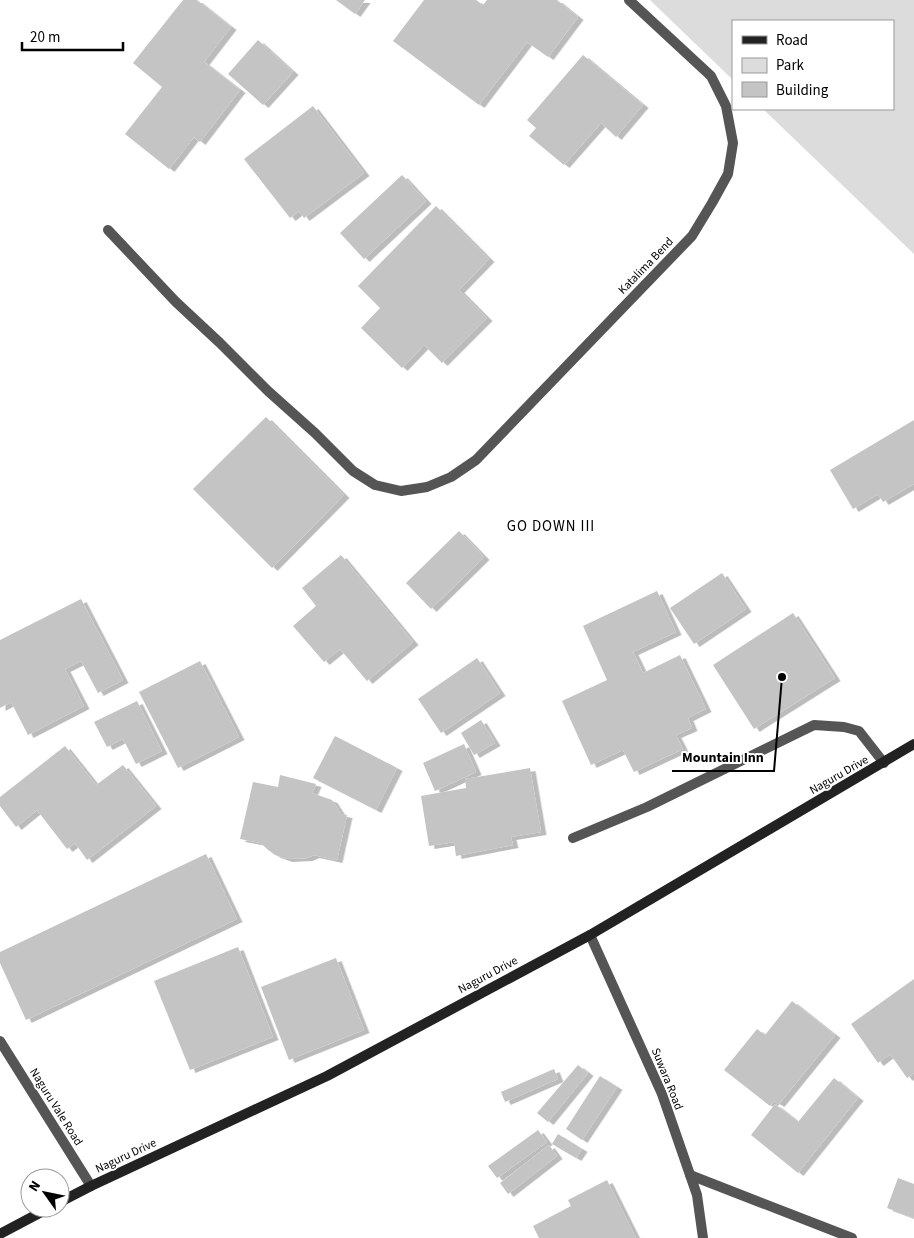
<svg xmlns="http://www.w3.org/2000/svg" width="914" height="1238" viewBox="0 0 914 1238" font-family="'Source Sans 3',sans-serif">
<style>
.green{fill:#dcdcdc}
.building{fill:#c4c4c4;filter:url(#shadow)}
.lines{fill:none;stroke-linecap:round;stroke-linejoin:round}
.lane{stroke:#555;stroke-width:10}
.street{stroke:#555;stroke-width:10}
.secondary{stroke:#222;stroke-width:10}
.labels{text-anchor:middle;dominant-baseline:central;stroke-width:4;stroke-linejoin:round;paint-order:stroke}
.street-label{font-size:12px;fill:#000;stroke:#fff}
.quarter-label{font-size:15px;letter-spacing:1px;fill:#000;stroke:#fff}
.leader{fill:none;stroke:#000;stroke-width:2}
.callout-dot{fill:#000;stroke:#fff;stroke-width:2}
.callout-label{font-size:14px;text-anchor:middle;font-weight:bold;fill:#000;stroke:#fff;stroke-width:4;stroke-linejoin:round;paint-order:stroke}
</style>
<defs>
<filter id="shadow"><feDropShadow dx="5.5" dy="3" stdDeviation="0" flood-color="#0004"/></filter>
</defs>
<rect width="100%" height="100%" fill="#fff"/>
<polygon class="green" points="650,0 914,0 914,254 763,109 893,109 893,21 733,21 733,80"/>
<g class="building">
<polygon points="183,0 197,0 231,27 204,62 240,90 200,142 194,137 169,169 125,134 162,87 133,63"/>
<polygon points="336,0 365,0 355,14"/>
<polygon points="424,0 476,0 483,5 487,0 557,0 578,17 548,57 527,42 479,105 393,41"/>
<polygon points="258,40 293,72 263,105 228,74"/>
<polygon points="583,55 643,105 616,137 601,123 564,165 529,136 536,128 527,120"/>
<polygon points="313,106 364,173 304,218 299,211 290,218 244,159"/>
<polygon points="402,175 426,201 364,259 340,233"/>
<polygon points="436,206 489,259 459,290 487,318 442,363 424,345 402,368 361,328 380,308 358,286"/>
<polygon points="266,417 344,495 272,568 193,489"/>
<polygon points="914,420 914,484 883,502 878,494 853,509 830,470"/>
<polygon points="459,531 484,557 431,609 406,583"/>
<polygon points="341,555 413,642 367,681 340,649 324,662 293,626 316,606 302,588"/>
<polygon points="722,573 746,609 694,644 670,608"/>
<polygon points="657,591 676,632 633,652 643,673 680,655 706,709 688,718 692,728 676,735 683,749 634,772 623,750 591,765 562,701 607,680 583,626"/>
<polygon points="81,599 123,680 98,693 81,661 65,669 84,706 28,735 11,702 0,708 0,640"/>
<polygon points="793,613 835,678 754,729 713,665"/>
<polygon points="477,658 500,693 441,733 418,699"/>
<polygon points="200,661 239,737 178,768 139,692"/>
<polygon points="137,701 162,751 136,764 123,739 107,747 94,722"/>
<polygon points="481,720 495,743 474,755 461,733"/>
<polygon points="335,736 397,768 376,810 313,778"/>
<polygon points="464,744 476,772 435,791 423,763"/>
<polygon points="65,746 96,785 123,765 156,806 87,860 75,843 67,849 37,810 16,827 0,806 0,797"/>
<polygon points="530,768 541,832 511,837 513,845 456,856 454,842 429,846 421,796 466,788 465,779"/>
<polygon points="280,775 316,784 312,793 332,800 341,814 347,815 337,860 314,855 307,858 287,859 275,855 267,849 261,843 240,839 253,782 278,787"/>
<polygon points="206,854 237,919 26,1020 0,963 0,952"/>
<polygon points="238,947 273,1037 190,1070 154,981"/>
<polygon points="336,958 364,1030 289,1060 261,987"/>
<polygon points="914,979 914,1073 907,1078 890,1054 878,1063 851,1024"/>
<polygon points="792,1001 835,1035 779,1104 774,1101 770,1106 724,1070 757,1029 765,1035"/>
<polygon points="578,1065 588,1073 548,1122 537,1113"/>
<polygon points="554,1069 558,1079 505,1102 501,1092"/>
<polygon points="600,1076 617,1087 582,1140 566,1129"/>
<polygon points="834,1078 858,1098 798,1173 751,1135 775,1104 798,1122"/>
<polygon points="538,1130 547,1142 497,1178 488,1166"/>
<polygon points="558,1134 582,1149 576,1158 552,1144"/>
<polygon points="549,1145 557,1156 508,1194 500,1183"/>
<polygon points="898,1178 914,1184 914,1218 887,1208"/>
<polygon points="607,1180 636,1238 539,1238 533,1226 571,1206 568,1200"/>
</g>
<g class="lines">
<polyline class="lane" points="573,838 647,807 814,725 844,727 859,731 884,763"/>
<g class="street">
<polyline points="108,230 176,302 220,343 268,391 315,433 353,471 375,485 401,491 427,487 451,477 476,460 692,236 712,203 728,174 733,143 726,106 711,76 629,0"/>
<polyline points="590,935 662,1094 697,1195 703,1238"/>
<polyline points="0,1041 91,1186"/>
<polyline points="690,1175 852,1238"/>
</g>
<g class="secondary">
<polyline points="60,1202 91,1186 327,1076 590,935 914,744"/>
<polyline points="0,1234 49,1208"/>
</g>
</g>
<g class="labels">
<g class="street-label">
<text transform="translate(646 266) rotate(-46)">Katalima Bend</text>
<text transform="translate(839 775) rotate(-30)">Naguru Drive</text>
<text transform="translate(488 975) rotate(-28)">Naguru Drive</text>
<text transform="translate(667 1079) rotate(68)">Suwara Road</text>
<text transform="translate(56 1107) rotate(58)">Naguru Vale Road</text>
<text transform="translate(126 1156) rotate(-25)">Naguru Drive</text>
</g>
<g class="quarter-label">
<text x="551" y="526">GO DOWN III</text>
</g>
</g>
<path class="leader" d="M782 677L774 771H672"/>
<circle class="callout-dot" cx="782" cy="677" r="5"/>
<g class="callout-label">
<text x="723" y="762">Mountain Inn</text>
</g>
<rect x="732" y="20" width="162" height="90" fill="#ffffff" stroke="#999999"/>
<rect x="742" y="36" width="25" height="8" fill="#222222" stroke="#999999"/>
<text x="776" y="45" font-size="15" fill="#000000">Road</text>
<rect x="742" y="58" width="25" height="15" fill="#dcdcdc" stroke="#999999"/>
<text x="776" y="70" font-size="15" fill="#000000">Park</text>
<rect x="742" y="82" width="25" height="15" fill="#c4c4c4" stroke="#999999"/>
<text x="776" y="95" font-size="15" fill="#000000">Building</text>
<g transform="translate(45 1193) rotate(303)"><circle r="24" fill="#ffffff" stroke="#999999"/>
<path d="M0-4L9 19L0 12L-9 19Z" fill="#000000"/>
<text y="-8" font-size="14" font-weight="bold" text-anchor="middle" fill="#000000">N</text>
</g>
<path d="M22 42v8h101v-8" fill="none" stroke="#000000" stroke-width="2.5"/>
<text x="30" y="42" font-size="15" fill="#000000" stroke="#ffffff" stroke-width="4" paint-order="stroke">20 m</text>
</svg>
